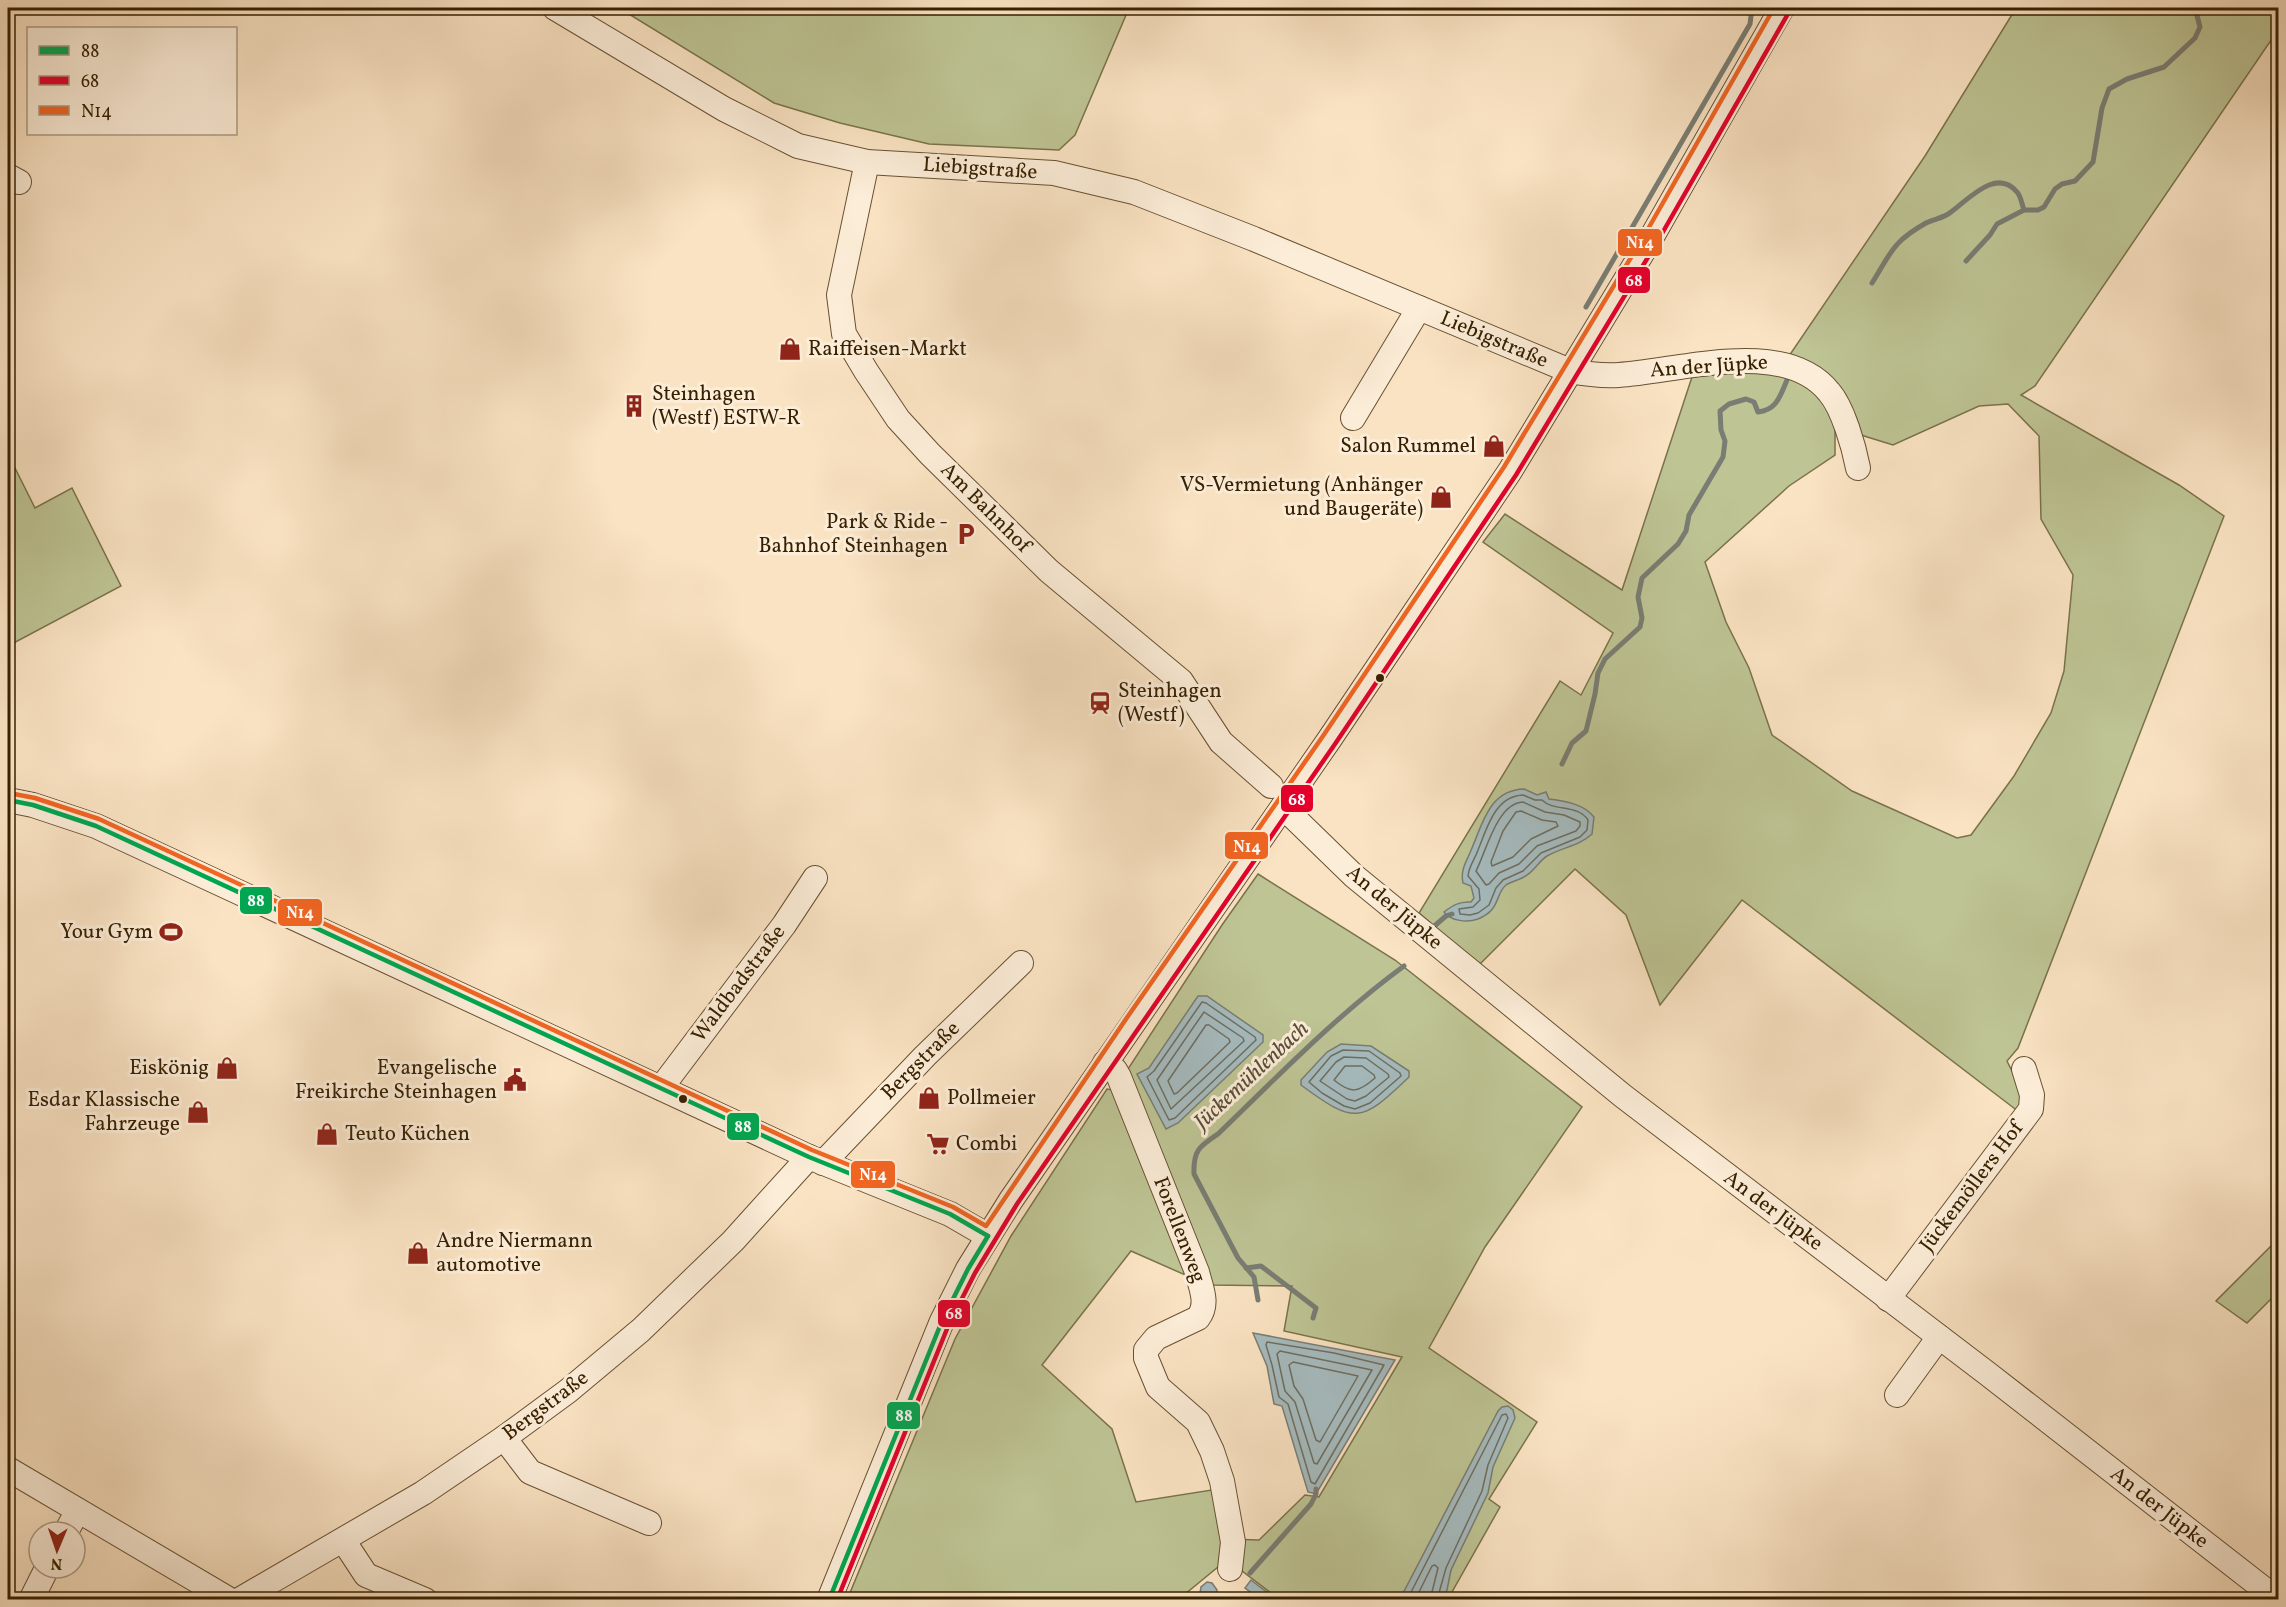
<svg xmlns="http://www.w3.org/2000/svg" width="2286" height="1607" viewBox="0 0 2286 1607" font-family="Vollkorn,serif">
<style>
.green{fill:#bec494;stroke:#7a724a;stroke-width:1.5;fill-rule:evenodd}
.water{fill:#a5bbbf;stroke:#797d73;stroke-width:1.5}
.lines{fill:none;stroke-linecap:round;stroke-linejoin:round}
.shore{stroke:#6e6e60;stroke-width:1.5}
.stream{stroke:#797d73;stroke-width:5}
.minor-casing{stroke:#685131;stroke-width:26}
.minor{stroke:#fcedd8;stroke-width:24}
.bus-1-casing{stroke:#fcedd8;stroke-width:9}
.bus-2-casing{stroke:#fcedd8;stroke-width:9}
.bus-3-casing{stroke:#fcedd8;stroke-width:9}
.bus-1{stroke:#00a651;stroke-width:4.5}
.bus-2{stroke:#e4002b;stroke-width:4.5}
.bus-3{stroke:#f26522;stroke-width:4.5}
.bus-dot{fill:#372000;stroke:#fcedd8;stroke-width:2}
.labels{text-anchor:middle;dominant-baseline:central;stroke-width:6;stroke-linejoin:round;paint-order:stroke}
.street-label{font-size:21px;fill:#372000;stroke:#fcedd8}
.poi-label{font-size:21px;fill:#372000;stroke:#fcedd8;text-anchor:start}
.water-label{font-size:22px;font-style:italic;fill:#584e39;stroke:#fcedd8}
.line-badge{stroke:#fcedd8;stroke-width:2}
.badge-label{font-size:16px;text-anchor:middle;font-weight:bold;fill:#fff}
</style>
<rect width="100%" height="100%" fill="#fae3c3"/>
<filter id="stains"><feTurbulence type="fractalNoise" baseFrequency=".00333" numOctaves="4"/><feColorMatrix values="0 0 0 0 .2 0 0 0 0 .09 0 0 0 0 .02 0 0 0 .5 -.17"/></filter>
<radialGradient id="worn" r=".72"><stop offset=".6" stop-color="#630" stop-opacity="0"/><stop offset="1" stop-color="#630" stop-opacity=".3"/></radialGradient>
<g class="green">
<polygon points="619,8 1129,8 1075,135 1059,150 929,144 840,123 774,103"/>
<polygon points="2016,8 2278,8 2278,30 2035,386 2021,395 2179,485 2224,516 2018,1048 2007,1061 2022,1091 2019,1112 1742,900 1660,1005 1626,915 1575,869 1479,965 1419,913 1560,681 1581,695 1613,633 1483,542 1505,514 1622,590 1692,377 1750,371 1803,380 1825,398 1835,417 1835,455 1789,486 1705,562 1726,622 1749,668 1772,735 1852,791 1957,838 1971,835 2014,776 2051,713 2064,671 2073,575 2041,519 2039,436 2008,404 1979,406 1893,445 1861,435 1789,356 1925,156"/>
<polygon points="8,454 35,508 72,488 121,586 8,646"/>
<path d="M1258,874l137,86 187,147 -97,140 -56,101 108,74 -48,77 11,8 -52,92h-169l-41,-31 -20,-1 -39,32 -332,1 108,-261 56,-103 96,-147 12,2 7,-19 96,-147zM1131,1251l77,34 84,1 -8,45 118,26 -83,140 -14,-2 -46,45 -32,-1 -9,-50 -82,13 -24,-73 -70,-64z"/>
<polygon points="2278,1239 2278,1292 2247,1323 2216,1301"/>
</g>
<g class="water">
<path d="M1524,789l13,6 9,-3 3,7c16,2 35,5 45,18l-2,17c-13,12 -29,13 -45,22 -8,5 -12,14 -20,19 -6,5 -15,6 -21,10 -11,9 -5,25 -28,34 -11,4 -27,2 -34,-7 8,-6 15,-11 27,-10l3,-4 -3,-12 -8,-3c-3,-14 4,-22 9,-35 11,-26 18,-58 52,-59z"/>
<polygon points="1198,996 1207,996 1263,1035 1263,1042 1178,1123 1166,1129 1137,1074 1149,1068"/>
<path d="M1341,1044l30,2 38,25v6c-48,46 -54,48 -108,8v-5l26,-28z"/>
<polygon points="1253,1333 1395,1360 1316,1494 1308,1492 1282,1406 1274,1404 1267,1366"/>
<polygon points="1508,1406 1513,1410 1515,1418 1493,1467 1488,1493 1451,1570 1447,1590 1442,1599 1400,1599 1498,1411 1502,1407"/>
<polygon points="1251,1580 1276,1599 1260,1599 1245,1588"/>
<polygon points="1207,1582 1212,1583 1217,1590 1215,1599 1199,1599 1201,1587"/>
</g>
<g class="lines">
<g class="shore">
<path d="M1523,795l12,5h7c12,12 36,4 46,20l-1,10 -7,7 -39,16 -18,18 -20,9 -7,8 -7,17 -11,8 -8,2 -10,-1 -1,-5 14,-2 7,-7 -1,-11 -11,-13c1,-10 7,-17 10,-26 9,-22 17,-54 45,-55z"/>
<path d="M1523,802l22,10 19,3 16,7v4l-4,5 -39,15 -18,18 -20,9 -10,11 -3,1 -10,-14c10,-19 21,-68 47,-69z"/>
<polygon points="1521,811 1542,820 1556,822 1558,826 1531,839 1513,857 1492,866 1491,862 1503,831 1516,812"/>
<polygon points="1202,1002 1206,1003 1255,1037 1256,1040 1175,1118 1169,1120 1147,1077 1154,1071"/>
<polygon points="1204,1012 1243,1038 1244,1041 1171,1109 1157,1080"/>
<polygon points="1206,1025 1209,1025 1229,1039 1230,1042 1177,1093 1174,1094 1168,1081"/>
<polygon points="1343,1050 1369,1051 1400,1073 1401,1076 1370,1103 1355,1109 1344,1106 1322,1093 1309,1082 1331,1056"/>
<polygon points="1344,1057 1366,1058 1388,1074 1389,1077 1366,1096 1355,1101 1347,1099 1320,1081 1336,1062"/>
<path d="M1345,1066h17l12,9 1,3c-17,15 -24,16 -41,2z"/>
<polygon points="1267,1342 1334,1353 1384,1365 1315,1484 1311,1482 1288,1404 1279,1397 1272,1365 1266,1345"/>
<polygon points="1280,1351 1372,1370 1317,1464 1314,1463 1295,1402 1285,1391 1277,1354"/>
<polygon points="1293,1362 1358,1376 1320,1442 1316,1440 1303,1399 1294,1386 1289,1365"/>
<polyline points="1407,1600 1502,1415 1506,1414 1508,1418 1488,1465 1482,1491 1446,1568 1437,1600"/>
<polyline points="1415,1600 1432,1566 1435,1565 1438,1568 1430,1600"/>
</g>
<g class="stream">
<polyline points="1966,261 1990,235 1997,224 2024,210 2038,210 2044,207 2055,189 2062,184 2075,181 2093,162 2102,108 2109,89 2127,79 2164,67 2195,38 2200,27 2195,8"/>
<path d="M1872,283c19,-30 20,-41 54,-60 8,-4 18,-5 25,-11 17,-12 45,-45 66,-20 4,4 5,13 7,18"/>
<polyline points="1586,307 1750,24 1752,8"/>
<path d="M1562,764l10,-21 14,-12 9,-37 3,-21 7,-14 35,-32 2,-9 -4,-21 4,-19 36,-34 8,-13 3,-16 34,-58 2,-16 -4,-11 -1,-19 9,-7 17,-5 8,3 4,10c19,-2 22,-16 29,-32"/>
<polyline points="1432,928 1446,916 1452,914"/>
<polyline points="1246,1268 1261,1266 1316,1308 1313,1318"/>
<path d="M1258,1300l-4,-23 -16,-19 -44,-84c-1,-24 6,-28 24,-40 60,-58 119,-119 186,-168"/>
<polyline points="1250,1573 1311,1504 1316,1494 1316,1489"/>
</g>
<g class="minor-casing">
<g id="minor">
<path d="M555,8l169,101 74,37 69,16 187,11 80,19 120,47 316,132c16,3 32,5 49,4 62,-4 165,-38 210,17 14,16 25,55 29,76"/>
<polyline points="867,162 839,295 844,334 866,371 898,419 930,454 1049,571 1181,681 1221,742 1271,786"/>
<polyline points="8,176 19,182"/>
<polyline points="1353,418 1419,308"/>
<polyline points="8,800 33,805 96,826 809,1157 950,1214 988,1236"/>
<polyline points="1283,807 1354,876 1623,1096 1988,1374 2278,1600"/>
<path d="M1105,1063l10,7 4,7 78,195c4,16 12,32 1,46l-42,20 -10,12v8l12,29 40,35 14,29 10,30 11,61 -3,27"/>
<polyline points="661,1088 784,925 815,878"/>
<polyline points="823,1163 925,1056 1021,963"/>
<polyline points="1888,1299 2031,1109 2032,1095 2024,1069"/>
<polyline points="1897,1395 1939,1337"/>
<polyline points="504,1438 530,1472 649,1523"/>
<polyline points="8,1469 230,1600"/>
<polyline points="66,1532 77,1512"/>
<polyline points="343,1540 366,1575 425,1600"/>
<polyline points="31,1600 47,1568"/>
<polyline points="239,1600 423,1493 504,1438 568,1391 641,1330 733,1241 809,1157"/>
<polyline points="829,1600 942,1321 968,1269 1011,1200 1329,740 1510,471 1650,240 1782,8"/>
</g>
</g>
<use href="#minor" class="minor"/>
<g class="bus-1-casing">
<g id="bus-1">
<polyline points="8,800 33,805 96,826 809,1157 950,1214 988,1236"/>
<polyline points="829,1600 942,1321 968,1269 988,1236"/>
</g>
</g>
<g class="bus-2-casing">
<polyline id="bus-2" points="837,1600 949,1324 975,1273 1017,1204 1335,744 1516,475 1656,244 1789,12"/>
</g>
<g class="bus-3-casing">
<polyline id="bus-3" points="9,793 35,798 99,819 812,1150 953,1207 986,1226 1126,1019 1323,736 1504,467 1644,236 1774,8"/>
</g>
<use href="#bus-1" class="bus-1"/>
<use href="#bus-2" class="bus-2"/>
<use href="#bus-3" class="bus-3"/>
</g>
<defs>
<g id="shop-bare" transform="scale(1.8)"><path d="M-5-2.5h2.3a2.7 3.5 0 0 1 5.4 0H5L5.5 6h-11ZM-1.5-2.5h3a1.5 2.3 0 0 0-3 0Z" fill="#8f2418" stroke="#fcedd8" stroke-width="2.5" paint-order="stroke"/></g>
<g id="building-bare" transform="scale(1.8)"><path d="M-4-6H4V6H1V3H-1V6H-4ZM-2.5-4.3h1.7v1.8h-1.7ZM.8-4.3h1.7v1.8H.8ZM-2.5-1h1.7V.8h-1.7ZM.8-1h1.7V.8H.8Z" fill="#8f2418" stroke="#fcedd8" stroke-width="2.5" paint-order="stroke"/></g>
<g id="parking-bare" transform="scale(1.8)"><path d="M-3.5-5.5H1a3.5 3.5 0 0 1 0 7H-1V5.5H-3.5ZM-1-3.4V-.6H.8a1.4 1.4 0 0 0 0-2.8Z" fill="#8f2418" stroke="#fcedd8" stroke-width="2.5" paint-order="stroke"/></g>
<g id="station-bare" transform="scale(1.8)"><path d="M-3-6H3Q5-6 5-4V2Q5 4 3 4L4.5 6H3L1.5 4h-3L-3 6H-4.5L-3 4Q-5 4-5 2V-4Q-5-6-3-6ZM-3.5-4v3h7v-3ZM-3.5 1v1.5H-2V1ZM2 1v1.5H3.5V1Z" fill="#8f2418" stroke="#fcedd8" stroke-width="2.5" paint-order="stroke"/></g>
<g id="stadium-bare" transform="scale(1.8)"><path d="M0-5a6.5 5 0 1 0 0 10a6.5 5 0 1 0 0-10ZM-3.5-1.8h7v3.6h-7Z" fill="#8f2418" stroke="#fcedd8" stroke-width="2.5" paint-order="stroke"/></g>
<g id="civic-bare" transform="scale(1.8)"><path d="M-.6-6.5H3V-4.5H.6V-3L4-1V1h2V6H-6V1h2V-1L-.6-3ZM-1.2 2.5V6h2.4V2.5Z" fill="#8f2418" stroke="#fcedd8" stroke-width="2.5" paint-order="stroke"/></g>
<g id="supermarket-bare" transform="scale(1.8)"><path d="M-6-5.5h2.5l.6 2H6L4.5 2H-2.5L-4.4-4H-6ZM-1.5 3.2a1.3 1.3 0 1 0 .1 0ZM3 3.2a1.3 1.3 0 1 0 .1 0Z" fill="#8f2418" stroke="#fcedd8" stroke-width="2.5" paint-order="stroke"/></g>
</defs>
<g fill-rule="evenodd">
<use href="#shop-bare" x="790" y="349"/>
<use href="#building-bare" x="634" y="406"/>
<use href="#shop-bare" x="1494" y="446"/>
<use href="#shop-bare" x="1441" y="497"/>
<use href="#parking-bare" x="966" y="534"/>
<use href="#station-bare" x="1100" y="703"/>
<use href="#stadium-bare" x="171" y="932"/>
<use href="#shop-bare" x="227" y="1068"/>
<use href="#civic-bare" x="515" y="1080"/>
<use href="#shop-bare" x="929" y="1098"/>
<use href="#shop-bare" x="198" y="1112"/>
<use href="#shop-bare" x="327" y="1134"/>
<use href="#supermarket-bare" x="938" y="1144"/>
<use href="#shop-bare" x="418" y="1253"/>
</g>
<g class="bus-dot">
<circle cx="1380" cy="678" r="5"/>
<circle cx="683" cy="1099" r="5"/>
</g>
<g class="labels">
<g class="street-label">
<text transform="translate(980 169) rotate(4)">Liebigstraße</text>
<text transform="translate(1494 340) rotate(23)">Liebigstraße</text>
<text transform="translate(1709 367) rotate(-4)">An der Jüpke</text>
<text transform="translate(985 508) rotate(45)">Am Bahnhof</text>
<text transform="translate(1394 908) rotate(40)">An der Jüpke</text>
<text transform="translate(739 984) rotate(-53)">Waldbadstraße</text>
<text transform="translate(921 1061) rotate(-45)">Bergstraße</text>
<text transform="translate(1972 1187) rotate(-53)">Jückemöllers Hof</text>
<text transform="translate(1773 1211) rotate(37)">An der Jüpke</text>
<text transform="translate(1179 1230) rotate(69)">Forellenweg</text>
<text transform="translate(546 1406) rotate(-37)">Bergstraße</text>
<text transform="translate(2159 1508) rotate(38)">An der Jüpke</text>
</g>
<g class="poi-label">
<text x="808" y="349">Raiffeisen-Markt</text>
<text x="652" y="394">Steinhagen<tspan x="652" dy="24">(Westf) ESTW-R</tspan></text>
<text x="1476" y="446" text-anchor="end">Salon Rummel</text>
<text x="1423" y="485" text-anchor="end">VS-Vermietung (Anhänger<tspan x="1423" dy="24">und Baugeräte)</tspan></text>
<text x="948" y="522" text-anchor="end">Park &amp; Ride -<tspan x="948" dy="24">Bahnhof Steinhagen</tspan></text>
<text x="1118" y="691">Steinhagen<tspan x="1118" dy="24">(Westf)</tspan></text>
<text x="153" y="932" text-anchor="end">Your Gym</text>
<text x="209" y="1068" text-anchor="end">Eiskönig</text>
<text x="497" y="1068" text-anchor="end">Evangelische<tspan x="497" dy="24">Freikirche Steinhagen</tspan></text>
<text x="947" y="1098">Pollmeier</text>
<text x="180" y="1100" text-anchor="end">Esdar Klassische<tspan x="180" dy="24">Fahrzeuge</tspan></text>
<text x="345" y="1134">Teuto Küchen</text>
<text x="956" y="1144">Combi</text>
<text x="436" y="1241">Andre Niermann<tspan x="436" dy="24">automotive</tspan></text>
</g>
<g class="water-label">
<text transform="translate(1252 1076) rotate(-43)">Jückemühlenbach</text>
</g>
</g>
<g class="line-badge">
<rect x="1617" y="228" width="46" height="29" rx="6" fill="#f26522"/>
<rect x="1617" y="266" width="34" height="28" rx="6" fill="#e4002b"/>
<rect x="1280" y="784" width="34" height="29" rx="6" fill="#e4002b"/>
<rect x="1224" y="831" width="45" height="29" rx="6" fill="#f26522"/>
<rect x="239" y="886" width="34" height="29" rx="6" fill="#00a651"/>
<rect x="277" y="898" width="46" height="29" rx="6" fill="#f26522"/>
<rect x="726" y="1112" width="34" height="29" rx="6" fill="#00a651"/>
<rect x="850" y="1160" width="46" height="29" rx="6" fill="#f26522"/>
<rect x="937" y="1299" width="34" height="29" rx="6" fill="#e4002b"/>
<rect x="886" y="1401" width="35" height="29" rx="6" fill="#00a651"/>
</g>
<g class="badge-label">
<text x="1640" y="248">N14</text>
<text x="1634" y="286">68</text>
<text x="1297" y="805">68</text>
<text x="1247" y="852">N14</text>
<text x="256" y="906">88</text>
<text x="300" y="918">N14</text>
<text x="743" y="1132">88</text>
<text x="873" y="1180">N14</text>
<text x="954" y="1319">68</text>
<text x="904" y="1421">88</text>
</g>
<rect width="2286" height="1607" fill="none" stroke="#fae3c3" stroke-width="30"/>
<rect x="9" y="9" width="2268" height="1589" fill="none" stroke="#372000" stroke-width="3"/>
<rect x="15" y="15" width="2256" height="1577" fill="none" stroke="#372000" stroke-width="1.5"/>
<rect x="27" y="27" width="210" height="108" fill="#fcedd8" stroke="#ad9b82" stroke-width="1.5"/>
<rect x="39" y="46" width="30" height="9" fill="#00a651" stroke="#ad9b82" stroke-width="1.5"/>
<text x="81" y="57" font-size="18" fill="#372000">88</text>
<rect x="39" y="76" width="30" height="9" fill="#e4002b" stroke="#ad9b82" stroke-width="1.5"/>
<text x="81" y="87" font-size="18" fill="#372000">68</text>
<rect x="39" y="106" width="30" height="9" fill="#f26522" stroke="#ad9b82" stroke-width="1.5"/>
<text x="81" y="117" font-size="18" fill="#372000">N14</text>
<g transform="translate(57 1550) rotate(182)"><circle r="28" fill="#fcedd8" stroke="#ad9b82" stroke-width="1.5"/>
<path d="M0-4.5L10 22L0 15L-10 22Z" fill="#8f2418"/>
<text y="-9" font-size="16" font-weight="bold" text-anchor="middle" fill="#372000">N</text>
</g>
<rect width="100%" height="100%" filter="url(#stains)"/>
<rect width="100%" height="100%" fill="url(#worn)"/>
</svg>
